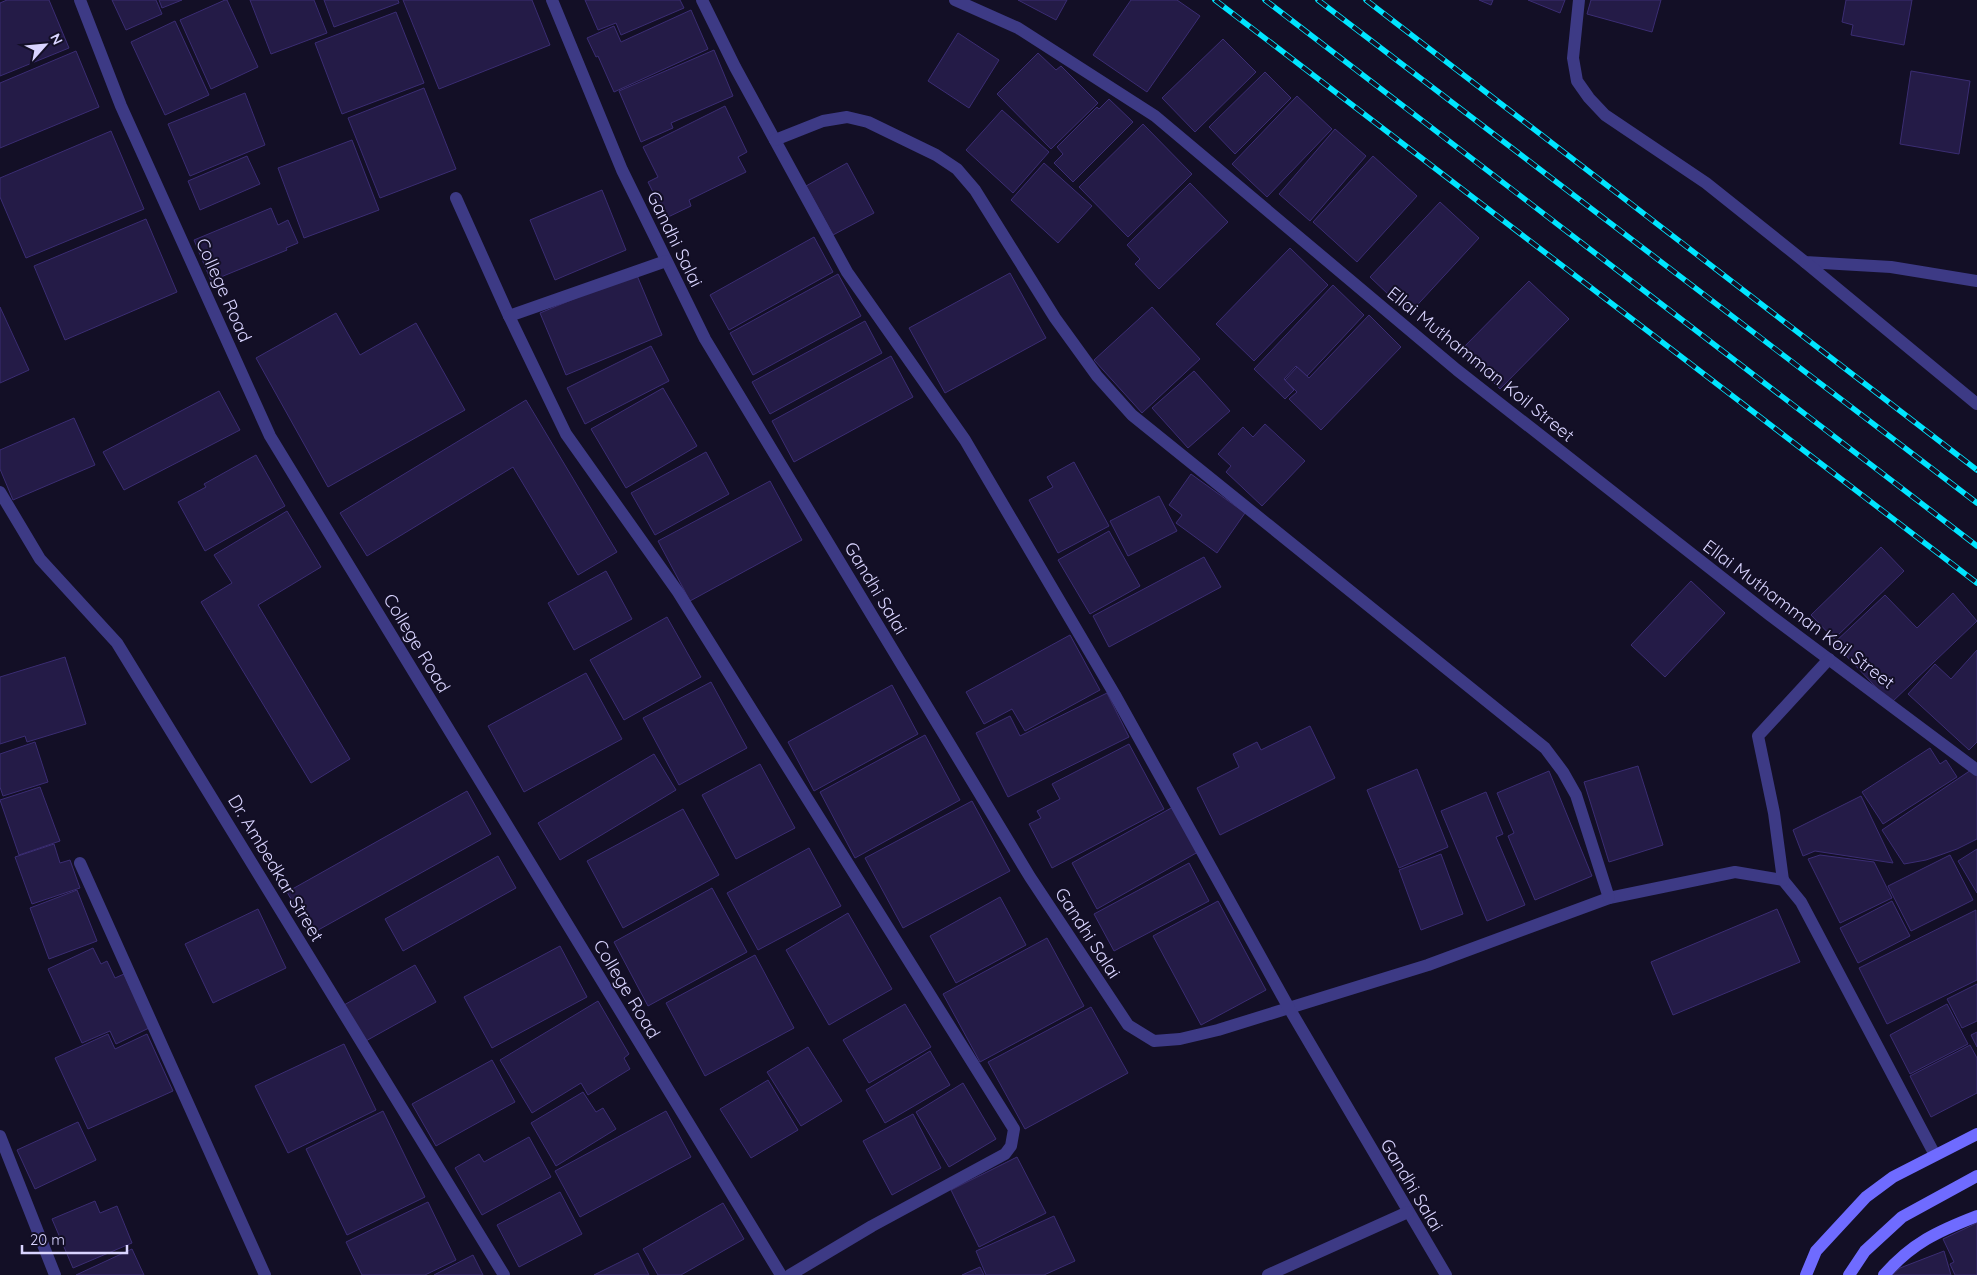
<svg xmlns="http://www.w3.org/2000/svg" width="1977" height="1275" viewBox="0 0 1977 1275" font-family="Quicksand,sans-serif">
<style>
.building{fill:#241b47;stroke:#3b2d73}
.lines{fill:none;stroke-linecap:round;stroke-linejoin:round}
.street{stroke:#3d3a85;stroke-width:12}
.secondary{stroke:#6f6bff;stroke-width:12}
.rail-casing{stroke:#00e5ff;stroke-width:5.5}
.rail{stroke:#130f26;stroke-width:4;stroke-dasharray:11;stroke-linecap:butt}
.labels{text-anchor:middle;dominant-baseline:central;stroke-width:4;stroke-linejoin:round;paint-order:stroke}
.street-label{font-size:18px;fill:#d9d4ff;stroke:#130f26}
</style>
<rect width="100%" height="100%" fill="#130f26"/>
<g class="building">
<polygon points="7,0 49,0 69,48 0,76 0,3"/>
<polygon points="112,0 156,0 162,14 126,30"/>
<polygon points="159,0 182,0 162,8"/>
<polygon points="225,0 227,0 258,67 211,89 180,20"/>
<polygon points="250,0 314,0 327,33 271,54"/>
<polygon points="324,0 398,0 399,3 334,27"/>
<polygon points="403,0 532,0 550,45 439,89"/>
<polygon points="585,0 680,0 684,8 621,35 616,23 598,30"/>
<polygon points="1018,0 1067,0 1056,20"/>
<polygon points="1131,0 1177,0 1200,16 1147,92 1093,55"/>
<polygon points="1479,0 1493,0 1491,5"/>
<polygon points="1528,0 1565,0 1560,13"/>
<polygon points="1591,0 1661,0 1652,32 1587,14"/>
<polygon points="1846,0 1912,0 1904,45 1851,35 1853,25 1842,22"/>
<polygon points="691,10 708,49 614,92 598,56 596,57 587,38 614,26 621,42"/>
<polygon points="396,12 424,83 342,114 315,43"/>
<polygon points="175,21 209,95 165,115 131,42"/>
<polygon points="958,33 999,60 969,108 928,81"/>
<polygon points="1223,39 1256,72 1195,132 1162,98"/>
<polygon points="714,50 733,96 671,123 673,128 641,142 619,91"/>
<polygon points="76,51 99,107 0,148 0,83"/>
<polygon points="1038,53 1056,70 1061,66 1098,103 1051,149 997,94"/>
<polygon points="1911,71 1970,81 1959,154 1900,144"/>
<polygon points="1265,72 1291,98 1235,154 1209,127"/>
<polygon points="424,88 456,169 380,198 348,118"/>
<polygon points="245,93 265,145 190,176 168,124"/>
<polygon points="1297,96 1332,129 1267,197 1232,164"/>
<polygon points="1109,99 1133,122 1073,182 1054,163 1063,154 1057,147 1097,107 1099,109"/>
<polygon points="725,106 747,152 738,157 746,172 689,200 691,206 666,218 648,182 658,177 643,147"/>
<polygon points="1002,110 1049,152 1013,193 966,150"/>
<polygon points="1143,124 1192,174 1128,237 1079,187"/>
<polygon points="1335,129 1366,156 1310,221 1279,194"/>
<polygon points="111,131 144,209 26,258 0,197 0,178"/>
<polygon points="352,140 379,210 304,238 278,168"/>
<polygon points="247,156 260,184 200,210 188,181"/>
<polygon points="1373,156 1417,196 1357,262 1313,222"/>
<polygon points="847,163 874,213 833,235 806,186"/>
<polygon points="1044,163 1092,206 1058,243 1011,200"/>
<polygon points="1190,183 1228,222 1159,289 1135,264 1140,259 1127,245"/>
<polygon points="602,190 626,250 555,280 530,220"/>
<polygon points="1440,202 1479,238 1409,314 1370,277"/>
<polygon points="271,208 278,225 288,220 298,243 286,248 287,250 211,281 194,240"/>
<polygon points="146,219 177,292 65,340 34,266"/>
<polygon points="814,237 833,272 729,330 710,295"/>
<polygon points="1290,248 1328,285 1254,361 1216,324"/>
<polygon points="636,273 662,335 566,375 540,313"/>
<polygon points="1010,273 1046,338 945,393 909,328"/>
<polygon points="838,274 861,316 753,375 730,333"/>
<polygon points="1529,281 1569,319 1500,389 1461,350"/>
<polygon points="1333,285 1364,315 1307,376 1296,366 1284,379 1294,390 1285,399 1254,369"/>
<polygon points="0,307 29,370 0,383"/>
<polygon points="1152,307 1200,359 1142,413 1094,360"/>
<polygon points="336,313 360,355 416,323 465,410 328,487 256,358"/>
<polygon points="1369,315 1401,347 1321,430 1289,399 1297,392 1285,380 1297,367 1309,378"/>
<polygon points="865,321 882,353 770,414 752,382"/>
<polygon points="651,346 669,381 585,424 567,388"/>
<polygon points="891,356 913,397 794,462 772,421"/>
<polygon points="1194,371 1230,411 1188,448 1152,408"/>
<polygon points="663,388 697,446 626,488 591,429"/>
<polygon points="219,391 240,430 124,490 103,452"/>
<polygon points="526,400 617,552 578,575 513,467 367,556 340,513"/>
<polygon points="74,418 95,465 13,500 0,469 0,450"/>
<polygon points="1265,424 1305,461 1262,506 1226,472 1231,466 1218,454 1243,427 1253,437"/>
<polygon points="706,452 729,494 655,535 631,493"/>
<polygon points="256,455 285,506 205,551 178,502 206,487 204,484"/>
<polygon points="1074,462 1109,526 1058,553 1029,500 1053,487 1047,477"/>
<polygon points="1191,474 1245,513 1217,553 1176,523 1182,515 1169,505"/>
<polygon points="770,481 802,540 690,601 658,541"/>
<polygon points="1159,496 1177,531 1128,556 1110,521"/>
<polygon points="287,511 321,567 258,605 350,759 311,783 201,602 232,583 214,555"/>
<polygon points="1109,531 1140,586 1090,614 1058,560"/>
<polygon points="1881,547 1904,571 1834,639 1811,615"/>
<polygon points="1204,557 1221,587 1109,647 1093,616"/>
<polygon points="606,571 632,619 574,650 548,603"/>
<polygon points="1691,581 1725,613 1665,677 1631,645"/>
<polygon points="1953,593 1977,621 1891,703 1834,643 1885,595 1917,628"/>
<polygon points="667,617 701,677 624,720 590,660"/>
<polygon points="1070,635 1100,690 1025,731 1012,709 984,724 966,692"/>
<polygon points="1977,650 1977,742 1969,750 1908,694 1935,664 1951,679"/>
<polygon points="65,657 86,724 27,742 25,736 0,744 0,677"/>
<polygon points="586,673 622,739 524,792 488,726"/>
<polygon points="711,682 747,748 679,785 643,718"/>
<polygon points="892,685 918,734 814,791 788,742"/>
<polygon points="1107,693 1129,737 1008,797 976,733 1010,716 1020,736"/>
<polygon points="1310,726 1335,778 1220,835 1197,788 1239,767 1233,754 1257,742 1261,750"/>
<polygon points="925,735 960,800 855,858 820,792"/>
<polygon points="35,742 48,782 3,796 0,787 0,754"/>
<polygon points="1129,744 1164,809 1052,868 1029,824 1041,818 1037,811 1060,799 1052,784"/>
<polygon points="1930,748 1940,764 1946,760 1957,777 1883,824 1862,792"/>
<polygon points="654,754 676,790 560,860 538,823"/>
<polygon points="760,764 795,828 736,859 702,795"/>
<polygon points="1638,766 1663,845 1609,862 1584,782"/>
<polygon points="1417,769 1448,847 1399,868 1367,790"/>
<polygon points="1971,770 1977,775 1977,839 1957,849 1926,860 1904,864 1882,830"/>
<polygon points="1549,771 1592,876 1535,900 1508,836 1514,833 1497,793"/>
<polygon points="40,787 60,841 19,855 0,800"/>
<polygon points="467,791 491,834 311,934 287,892"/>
<polygon points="1486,792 1503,834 1496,837 1525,905 1487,921 1441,811"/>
<polygon points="1861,796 1893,863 1815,851 1803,856 1793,830"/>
<polygon points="972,801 1010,871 903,928 865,858"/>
<polygon points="1173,807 1198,852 1097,909 1072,863"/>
<polygon points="683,809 719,875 623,928 587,861"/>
<polygon points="54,844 60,863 70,860 80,888 32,904 15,857"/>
<polygon points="809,848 841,906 758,950 727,893"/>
<polygon points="1977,849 1977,893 1958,861"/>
<polygon points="1441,854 1463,914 1421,930 1399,870"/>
<polygon points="1820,855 1874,862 1892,898 1840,923 1808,859"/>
<polygon points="1950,855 1973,900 1911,931 1888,886"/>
<polygon points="498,856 516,888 403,951 385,919"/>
<polygon points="1189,863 1209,901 1114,951 1094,914"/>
<polygon points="712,888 747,952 648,1006 614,942"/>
<polygon points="77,890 97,941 49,959 30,908"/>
<polygon points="1000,897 1026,945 956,983 930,936"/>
<polygon points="1218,901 1266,990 1201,1025 1153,936"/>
<polygon points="1892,901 1910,936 1858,963 1840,928"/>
<polygon points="258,909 286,968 213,1003 185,944"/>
<polygon points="1777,909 1800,962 1673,1015 1651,962"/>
<polygon points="1976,910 1977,980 1887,1024 1859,968"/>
<polygon points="848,913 892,989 829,1025 786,950"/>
<polygon points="1047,938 1084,1006 980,1062 943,994"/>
<polygon points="560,946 587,997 492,1048 464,997"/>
<polygon points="93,948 101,964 107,961 115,978 124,974 149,1028 116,1044 110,1031 82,1043 48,969"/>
<polygon points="755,955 794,1028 705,1076 666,1003"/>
<polygon points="415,965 436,1002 364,1042 344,1005"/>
<polygon points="1977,984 1977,1021 1962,1028 1947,999"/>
<polygon points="598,1001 629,1054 624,1058 630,1069 588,1095 581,1083 532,1113 500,1060"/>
<polygon points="905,1004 931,1047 869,1083 843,1040"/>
<polygon points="1947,1004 1968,1044 1910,1074 1890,1035"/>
<polygon points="1091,1007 1128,1073 1025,1129 988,1062"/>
<polygon points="1977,1032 1977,1047 1971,1035"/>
<polygon points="108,1034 115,1049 147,1034 173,1091 88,1129 55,1058"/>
<polygon points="344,1044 376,1110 288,1153 255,1086"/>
<polygon points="1970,1045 1977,1058 1977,1093 1931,1117 1910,1076"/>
<polygon points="808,1047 842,1101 801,1126 767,1072"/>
<polygon points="930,1051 950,1085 885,1123 866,1090"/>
<polygon points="492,1060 515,1102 436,1146 412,1104"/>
<polygon points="768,1080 798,1130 751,1158 720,1109"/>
<polygon points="963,1083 996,1139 949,1167 916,1112"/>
<polygon points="583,1092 596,1112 603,1108 616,1129 556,1166 531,1123"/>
<polygon points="383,1111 425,1197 347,1235 306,1149"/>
<polygon points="666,1111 691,1157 580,1217 555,1171"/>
<polygon points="913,1114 941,1168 892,1195 863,1141"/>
<polygon points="78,1122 96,1160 35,1189 17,1150"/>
<polygon points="529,1137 551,1177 482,1215 455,1168 479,1154 484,1162"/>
<polygon points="1017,1157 1046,1213 979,1247 951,1190"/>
<polygon points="560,1192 582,1234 519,1267 497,1225"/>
<polygon points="95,1201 100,1213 117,1206 132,1243 73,1268 52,1219"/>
<polygon points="428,1202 456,1260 425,1275 362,1275 346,1242"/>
<polygon points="723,1203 744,1239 681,1275 658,1275 643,1249"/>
<polygon points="1054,1216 1075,1261 1044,1275 986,1275 976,1251"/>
<polygon points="1977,1223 1977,1275 1955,1275 1950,1264 1954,1262 1943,1239"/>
<polygon points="132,1249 144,1275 76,1275"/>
<polygon points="1944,1251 1951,1275 1892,1275 1900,1268"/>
<polygon points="638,1253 649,1275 594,1275"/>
<polygon points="473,1255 483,1275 434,1275"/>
<polygon points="980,1267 984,1275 962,1275"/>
</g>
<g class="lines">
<g class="street">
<polyline points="80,0 121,106 270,436 781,1275"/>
<polyline points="552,0 622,170 705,339 1030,877 1128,1025 1154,1041 1180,1039 1218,1030 1428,965 1609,898 1735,872 1783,880 1801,902 1935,1155"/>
<polyline points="702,0 735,67 847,272 965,440 1115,695 1289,1008 1446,1275"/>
<polyline points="955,0 1018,28 1155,116 1457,370 1771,616 1977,770"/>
<polyline points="1579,0 1573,58 1577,81 1589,98 1605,115 1706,183 1805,262 1891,267 1977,281"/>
<polyline points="775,140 823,121 847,117 868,122 936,155 957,169 975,190 1055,318 1097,376 1132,415 1545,748 1563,772 1576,795 1609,898"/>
<polyline points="456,198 509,316"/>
<polyline points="666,261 509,316 566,434 678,592 1014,1129 1011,1146 1005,1154 872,1226 790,1275"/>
<polyline points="1805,262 1977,404"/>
<polyline points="0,492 40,559 117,643 504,1275"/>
<polyline points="80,863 265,1275"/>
<polyline points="1783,880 1774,813 1758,736 1829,659"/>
<polyline points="0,1136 55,1275"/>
<polyline points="1268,1275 1408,1212"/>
</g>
<g class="secondary">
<polyline points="1806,1275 1816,1251 1866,1197 1893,1177 1977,1134"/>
<polyline points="1849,1275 1865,1251 1902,1217 1977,1176"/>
<path d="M1884,1275c28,-32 54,-44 93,-59"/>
</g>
<g class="rail-casing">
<g id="rail">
<polyline points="1215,0 1977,583"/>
<polyline points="1265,0 1977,546"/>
<polyline points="1318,0 1977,503"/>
<polyline points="1366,0 1977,470"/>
</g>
</g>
<use href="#rail" class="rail"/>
</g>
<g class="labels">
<g class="street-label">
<text transform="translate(675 239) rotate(64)">Gandhi Salai</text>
<text transform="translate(224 290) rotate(66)">College Road</text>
<text transform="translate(1481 364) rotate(39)">Ellai Muthamman Koil Street</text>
<text transform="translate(876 588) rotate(59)">Gandhi Salai</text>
<text transform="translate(1799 614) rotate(37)">Ellai Muthamman Koil Street</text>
<text transform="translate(417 643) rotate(59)">College Road</text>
<text transform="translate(276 868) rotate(59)">Dr. Ambedkar Street</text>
<text transform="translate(1088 933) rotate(57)">Gandhi Salai</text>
<text transform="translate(627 989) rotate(59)">College Road</text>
<text transform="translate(1412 1185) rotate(59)">Gandhi Salai</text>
</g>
</g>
<g transform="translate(45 45) rotate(63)" stroke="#130f26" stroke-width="4" paint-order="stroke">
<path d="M0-4L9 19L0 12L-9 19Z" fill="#d9d4ff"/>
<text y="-8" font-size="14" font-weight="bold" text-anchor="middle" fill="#d9d4ff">N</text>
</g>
<path d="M22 1245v8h105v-8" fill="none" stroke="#d9d4ff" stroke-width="2.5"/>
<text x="30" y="1245" font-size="15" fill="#d9d4ff" stroke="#130f26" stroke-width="4" paint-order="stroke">20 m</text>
</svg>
